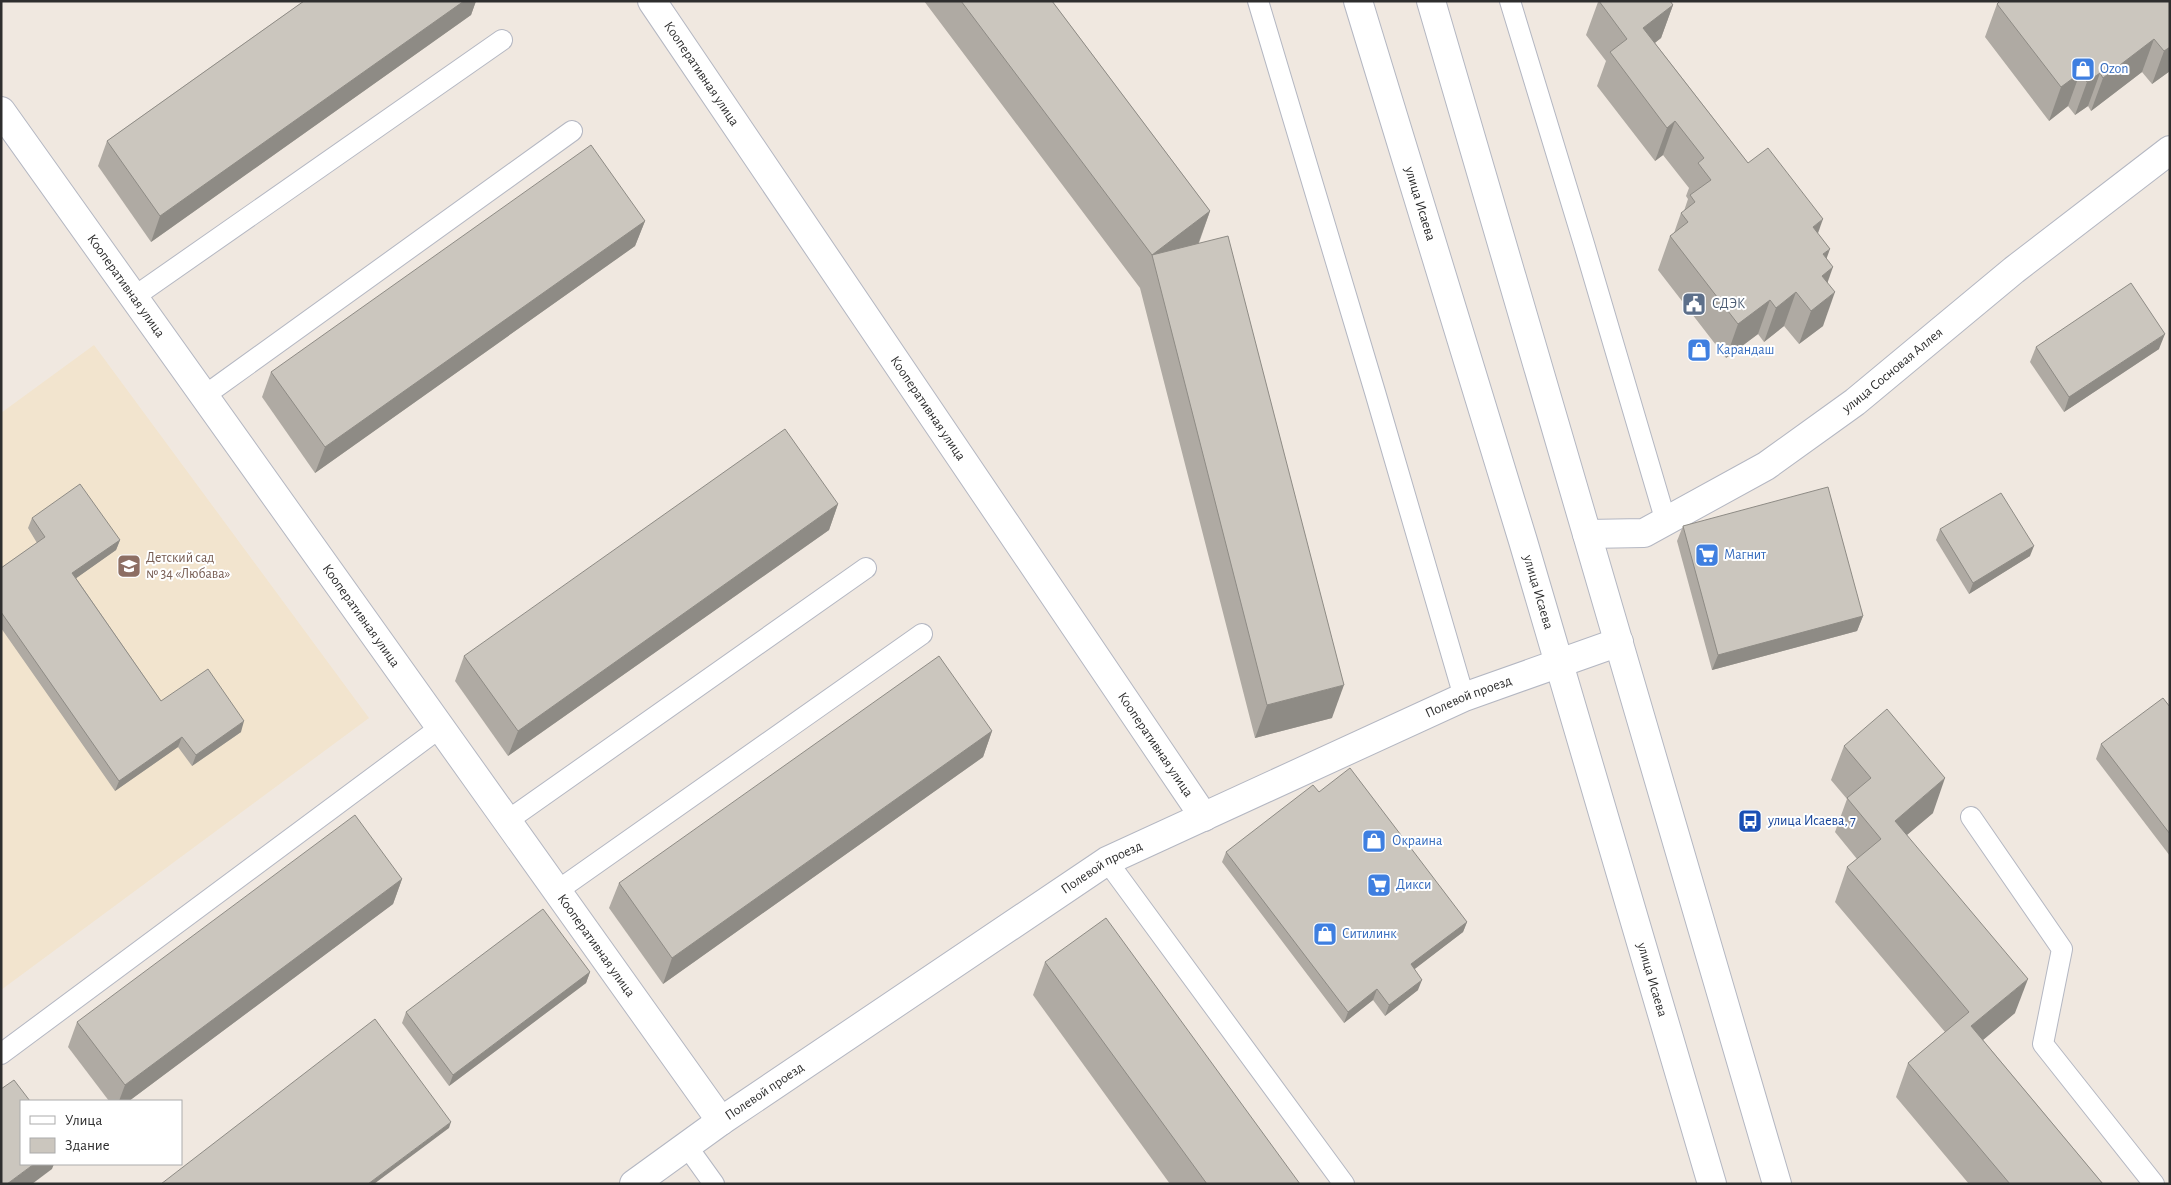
<svg xmlns="http://www.w3.org/2000/svg" width="2171" height="1185" viewBox="0 0 2171 1185" font-family="'Alegreya Sans',sans-serif">
<style>
.education{fill:#f2e4ce}
.lines{fill:none;stroke-linecap:round;stroke-linejoin:round}
.lane-casing{stroke:#b4b7c2;stroke-width:22}
.street-casing{stroke:#b4b7c2;stroke-width:30}
.secondary-casing{stroke:#b4b7c2;stroke-width:30}
.lane{stroke:#fff;stroke-width:20}
.street{stroke:#fff;stroke-width:28}
.secondary{stroke:#fff;stroke-width:28}
.wall{fill:#afaaa3}
.shaded-wall{fill:#8e8b85}
.building{fill:#cbc6be;stroke:#8e8b85}
.labels{text-anchor:middle;dominant-baseline:central;stroke-width:4;stroke-linejoin:round;paint-order:stroke}
.shop-label{font-size:14px;fill:#366cbe;stroke:#fff;text-anchor:start}
.street-label{font-size:14px;fill:#2e2e2e;stroke:#fff}
.service-label{font-size:14px;fill:#4e5e75;stroke:#fff;text-anchor:start}
.education-label{font-size:14px;fill:#785e54;stroke:#fff;text-anchor:start}
.transit-label{font-size:14px;fill:#164399;stroke:#fff;text-anchor:start}
</style>
<rect width="100%" height="100%" fill="#f0e8e0"/>
<polygon class="education" points="94,345 369,718 1,990 1,413"/>
<g class="lines">
<g class="lane-casing">
<g id="lane">
<polyline points="1258,1 1375,392 1464,697"/>
<polyline points="1510,1 1584,244 1666,522"/>
<polyline points="134,297 502,40"/>
<polyline points="204,396 572,131"/>
<polyline points="1971,817 2062,949 2043,1044 2154,1184"/>
<polyline points="507,821 866,568"/>
<polyline points="1107,861 1344,1184"/>
<polyline points="557,891 922,634"/>
<polyline points="1,1054 441,727"/>
<polyline points="686,1145 714,1184"/>
</g>
</g>
<g class="street-casing">
<g id="street">
<path id="s1" d="M652,1l552,816"/>
<path id="s2" d="M1,111l720,1010"/>
<path id="s3" d="M1587,534l57,-1 122,-67 89,-64 159,-132 156,-120"/>
<path id="s4" d="M634,1184l87,-63 386,-260 357,-164 155,-55"/>
</g>
</g>
<g class="secondary-casing">
<g id="secondary">
<path id="s5" d="M1358,1l165,540 189,643"/>
<polyline points="1431,1 1777,1184"/>
</g>
</g>
<use href="#lane" class="lane"/>
<use href="#street" class="street"/>
<use href="#secondary" class="secondary"/>
</g>
<g class="wall">
<polygon points="304,1 476,1 471,15 151,242 98,166 107,141"/>
<polygon points="924,1 1052,1 1210,211 1199,243 1332,718 1255,738 1140,288"/>
<polygon points="2170,1 2170,71 2152,84 2142,72 2091,111 2088,106 2075,115 2068,106 2049,121 1985,37 1997,4"/>
<polygon points="1598,2 1673,5 1661,38 1655,43 1748,163 1818,234 1826,258 1828,283 1823,326 1799,344 1784,326 1764,342 1758,334 1726,358 1658,270 1670,236 1674,233 1681,213 1684,211 1688,199 1686,196 1689,188 1663,155 1655,161 1597,86 1606,61 1586,35"/>
<polygon points="645,221 635,246 315,473 262,397 271,372"/>
<polygon points="2036,347 2159,349 2064,412 2030,362"/>
<polygon points="838,504 829,530 508,756 455,681 464,656"/>
<polygon points="32,518 120,540 116,550 76,578 161,701 241,732 192,766 178,747 115,791 1,628 1,568 37,543 28,528"/>
<polygon points="1683,526 1863,616 1857,631 1712,670 1677,541"/>
<polygon points="1940,529 2030,556 1969,594 1936,540"/>
<polygon points="2170,707 2170,856 2096,759 2101,744"/>
<polygon points="992,731 983,757 663,984 609,908 619,883"/>
<polygon points="1844,746 1933,813 1907,835 2015,1013 1983,1040 2103,1184 1969,1184 1896,1097 1908,1063 1945,1032 1835,902 1847,867 1857,859 1835,832 1847,799 1831,780"/>
<polygon points="1319,792 1467,922 1463,932 1414,969 1418,990 1385,1016 1373,1000 1344,1023 1222,862 1226,852"/>
<polygon points="402,879 393,904 129,1101 109,1101 68,1047 77,1022"/>
<polygon points="1045,962 1300,1184 1170,1184 1033,995"/>
<polygon points="590,972 586,983 449,1086 402,1023 406,1012"/>
</g>
<g class="shaded-wall">
<polygon points="464,1 476,1 471,15 151,242 160,216"/>
<polygon points="1673,5 1661,38 1631,61 1643,28"/>
<polygon points="2154,39 2142,72 2091,111 2103,78"/>
<polygon points="2170,47 2170,71 2152,84 2164,51"/>
<polygon points="2080,73 2068,106 2049,121 2061,87"/>
<polygon points="2100,73 2088,106 2075,115 2087,82"/>
<polygon points="1675,121 1663,155 1655,161 1667,128"/>
<polygon points="1210,211 1198,244 1152,255"/>
<polygon points="1823,219 1811,253 1813,227"/>
<polygon points="645,221 635,246 315,473 325,447"/>
<polygon points="1830,249 1818,282 1823,254"/>
<polygon points="1833,267 1821,301 1822,276"/>
<polygon points="1796,292 1784,326 1764,342 1776,308"/>
<polygon points="1835,292 1823,326 1799,344 1811,311"/>
<polygon points="1770,300 1758,334 1726,358 1738,324"/>
<polygon points="2165,334 2159,349 2064,412 2069,397"/>
<polygon points="838,504 829,530 508,756 518,731"/>
<polygon points="120,540 116,550 68,584 72,573"/>
<polygon points="2034,546 2030,556 1969,594 1973,583"/>
<polygon points="1863,616 1857,631 1712,670 1718,655"/>
<polygon points="1344,685 1332,718 1255,738 1267,705"/>
<polygon points="244,721 241,732 192,766 196,755"/>
<polygon points="992,731 983,757 663,984 672,958"/>
<polygon points="182,737 178,747 115,791 119,781"/>
<polygon points="1945,778 1933,813 1883,855 1895,821"/>
<polygon points="402,879 393,904 129,1101 119,1101 125,1085"/>
<polygon points="1467,922 1463,932 1407,975 1411,964"/>
<polygon points="590,972 586,983 449,1086 453,1075"/>
<polygon points="2028,979 2015,1013 1958,1061 1971,1026"/>
<polygon points="1422,980 1418,990 1385,1016 1389,1005"/>
<polygon points="1377,989 1373,1000 1344,1023 1348,1012"/>
<polygon points="451,1122 449,1128 374,1184 368,1184"/>
<polygon points="34,1164 54,1164 52,1169 32,1184 7,1184"/>
</g>
<g class="building">
<polygon points="304,1 464,1 160,216 107,141"/>
<polygon points="961,1 1052,1 1210,211 1152,255"/>
<polygon points="1599,1 1670,1 1673,5 1643,28 1748,163 1768,148 1823,219 1813,227 1830,249 1823,254 1833,267 1822,276 1835,292 1811,311 1796,292 1776,308 1770,300 1738,324 1670,236 1688,222 1681,213 1695,202 1690,195 1711,180 1698,163 1704,158 1675,121 1667,128 1610,52 1627,39"/>
<polygon points="2000,1 2170,1 2170,47 2164,51 2154,39 2103,78 2100,73 2087,82 2080,73 2061,87 1997,4"/>
<polygon points="591,145 645,221 325,447 271,372"/>
<polygon points="1228,236 1344,685 1267,705 1152,255"/>
<polygon points="2131,283 2165,334 2069,397 2036,347"/>
<polygon points="785,429 838,504 518,731 464,656"/>
<polygon points="80,484 120,540 72,573 161,701 208,669 244,721 196,755 182,737 119,781 1,612 1,568 45,537 32,518"/>
<polygon points="1828,487 1863,616 1718,655 1683,526"/>
<polygon points="2001,493 2034,546 1973,583 1940,529"/>
<polygon points="939,656 992,731 672,958 619,883"/>
<polygon points="2163,698 2170,707 2170,834 2101,744"/>
<polygon points="1887,709 1945,778 1895,821 2028,979 1971,1026 2103,1184 2010,1184 1908,1063 1969,1012 1847,867 1881,839 1847,798 1871,778 1844,746"/>
<polygon points="1350,768 1467,922 1411,964 1422,980 1389,1005 1377,989 1348,1012 1226,852 1313,785 1319,792"/>
<polygon points="355,815 402,879 125,1085 77,1022"/>
<polygon points="543,909 590,972 453,1075 406,1012"/>
<polygon points="1106,918 1300,1184 1207,1184 1045,962"/>
<polygon points="375,1019 451,1122 368,1184 161,1184"/>
<polygon points="14,1080 30,1101 21,1101 21,1164 34,1164 7,1184 1,1184 1,1089"/>
</g>
<defs>
<g id="shop-square" transform="scale(1.25)"><rect x="-9" y="-9" width="18" height="18" rx="4" fill="#3f7fe0" stroke="#fff"/><path d="M-5-2.5h2.3a2.7 3.5 0 0 1 5.4 0H5L5.5 6h-11ZM-1.5-2.5h3a1.5 2.3 0 0 0-3 0Z" fill="#fff"/></g>
<g id="civic-square" transform="scale(1.25)"><rect x="-9" y="-9" width="18" height="18" rx="4" fill="#5c6f8a" stroke="#fff"/><path d="M-.6-6.5H3V-4.5H.6V-3L4-1V1h2V6H-6V1h2V-1L-.6-3ZM-1.2 2.5V6h2.4V2.5Z" fill="#fff"/></g>
<g id="supermarket-square" transform="scale(1.25)"><rect x="-9" y="-9" width="18" height="18" rx="4" fill="#3f7fe0" stroke="#fff"/><path d="M-6-5.5h2.5l.6 2H6L4.5 2H-2.5L-4.4-4H-6ZM-1.5 3.2a1.3 1.3 0 1 0 .1 0ZM3 3.2a1.3 1.3 0 1 0 .1 0Z" fill="#fff"/></g>
<g id="school-square" transform="scale(1.25)"><rect x="-9" y="-9" width="18" height="18" rx="4" fill="#8d6e63" stroke="#fff"/><path d="M0-5L7-2L0 1L-7-2ZM-4 1L0 2.5L4 1V4Q0 6-4 4Z" fill="#fff"/></g>
<g id="bus-square" transform="scale(1.25)"><rect x="-9" y="-9" width="18" height="18" rx="4" fill="#1a4fb4" stroke="#fff"/><path d="M-5-6H5V4H4V6H2V4H-2V6H-4V4H-5ZM-3.5-4V0h7V-4ZM-3.5 1.2v1.5H-2V1.2ZM2 1.2v1.5H3.5V1.2Z" fill="#fff"/></g>
</defs>
<g fill-rule="evenodd">
<use href="#shop-square" x="2083" y="69"/>
<use href="#civic-square" x="1694" y="304"/>
<use href="#shop-square" x="1699" y="350"/>
<use href="#supermarket-square" x="1707" y="555"/>
<use href="#school-square" x="129" y="566"/>
<use href="#bus-square" x="1750" y="821"/>
<use href="#shop-square" x="1374" y="841"/>
<use href="#supermarket-square" x="1379" y="885"/>
<use href="#shop-square" x="1325" y="934"/>
</g>
<g class="labels">
<g class="shop-label">
<text x="2100" y="69">Ozon</text>
<text x="1716" y="350">Карандаш</text>
<text x="1724" y="555">Магнит</text>
<text x="1392" y="841">Окраина</text>
<text x="1396" y="885">Дикси</text>
<text x="1342" y="934">Ситилинк</text>
</g>
<g class="street-label">
<text stroke="none"><textPath href="#s1" startOffset="88">Кооперативная улица</textPath></text>
<text stroke="none"><textPath href="#s5" startOffset="212">улица Исаева</textPath></text>
<text stroke="none"><textPath href="#s2" startOffset="215">Кооперативная улица</textPath></text>
<text stroke="none"><textPath href="#s3" startOffset="355">улица Сосновая Аллея</textPath></text>
<text stroke="none"><textPath href="#s1" startOffset="492">Кооперативная улица</textPath></text>
<text stroke="none"><textPath href="#s5" startOffset="618">улица Исаева</textPath></text>
<text stroke="none"><textPath href="#s2" startOffset="620">Кооперативная улица</textPath></text>
<text stroke="none"><textPath href="#s4" startOffset="970">Полевой проезд</textPath></text>
<text stroke="none"><textPath href="#s1" startOffset="898">Кооперативная улица</textPath></text>
<text stroke="none"><textPath href="#s4" startOffset="565">Полевой проезд</textPath></text>
<text stroke="none"><textPath href="#s2" startOffset="1025">Кооперативная улица</textPath></text>
<text stroke="none"><textPath href="#s5" startOffset="1022">улица Исаева</textPath></text>
<text stroke="none"><textPath href="#s4" startOffset="160">Полевой проезд</textPath></text>
</g>
<g class="service-label">
<text x="1712" y="304">СДЭК</text>
</g>
<g class="education-label">
<text x="146" y="558">Детский сад<tspan x="146" dy="16">№ 34 «Любава»</tspan></text>
</g>
<g class="transit-label">
<text x="1768" y="821">улица Исаева, 7</text>
</g>
</g>
<rect width="2171" height="1185" fill="none" stroke="#2e2e2e" stroke-width="5"/>
<rect x="20" y="1100" width="162" height="65" fill="#ffffff" stroke="#ababab"/>
<rect x="30" y="1116" width="25" height="8" fill="#ffffff" stroke="#ababab"/>
<text x="65" y="1125" font-size="15" fill="#2e2e2e">Улица</text>
<rect x="30" y="1138" width="25" height="15" fill="#cbc6be" stroke="#ababab"/>
<text x="65" y="1150" font-size="15" fill="#2e2e2e">Здание</text>
</svg>
